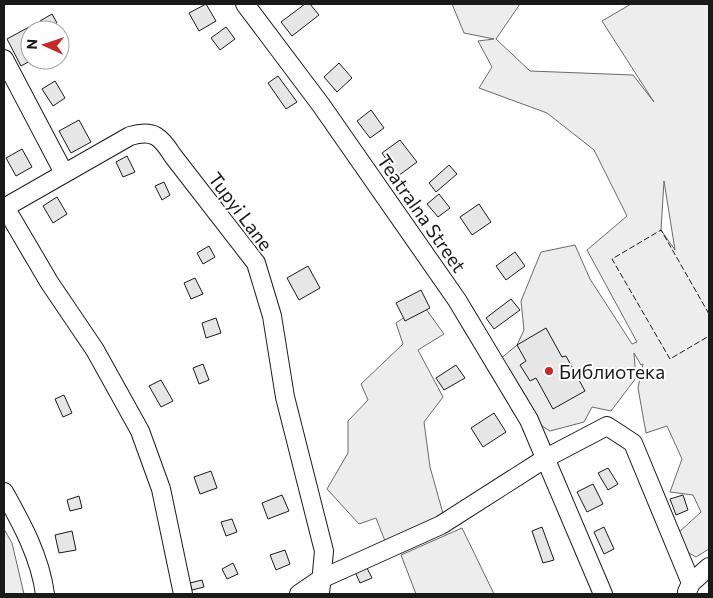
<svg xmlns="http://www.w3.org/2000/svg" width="713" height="598" viewBox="0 0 713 598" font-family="Commissioner,sans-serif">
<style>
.green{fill:#ededed;stroke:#6a6a6a;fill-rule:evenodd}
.building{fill:#e6e6e6;stroke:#1a1a1a}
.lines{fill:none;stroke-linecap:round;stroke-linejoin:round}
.minor-casing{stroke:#1a1a1a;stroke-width:20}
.minor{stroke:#fff;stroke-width:18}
.fence{stroke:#1a1a1a;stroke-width:1;stroke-dasharray:6 2.5;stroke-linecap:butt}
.poi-dot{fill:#c62828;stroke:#fff;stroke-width:2}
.labels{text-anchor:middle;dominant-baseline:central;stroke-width:4;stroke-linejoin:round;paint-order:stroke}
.street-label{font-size:19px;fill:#1a1a1a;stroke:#fff}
.poi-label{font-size:19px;fill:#1a1a1a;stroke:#fff;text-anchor:start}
</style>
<rect width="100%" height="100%" fill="#fff"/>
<g class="green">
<path d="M452,4h68l-24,35 34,32 103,4 21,27 -52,-81 29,-17h78v545l-13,8 -14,-8 -4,-16 23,-21 -8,-17 -23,-3 12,-33 -15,-33 -21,7 -8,-45 5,-24 -2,1 -7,-12 2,25 -25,33 -19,-4 -8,15 -34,9 -14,-9 -37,-62 18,-15 7,-15 -3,-29 20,-49 34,-7 15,34 42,65 5,-2 -50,-92 40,-34 -33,-66 -47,-37 -68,-25 13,-21 -14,-26 16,-2 -30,-6zM664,181l11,69 -14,-20z"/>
<polygon points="423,305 444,334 418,350 443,397 424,422 430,467 444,517 393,542 385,541 376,518 359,524 327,489 348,453 348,421 368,400 361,384 403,344 396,323"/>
<polygon points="462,528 494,594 416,594 401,555"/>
<polygon points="4,529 12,543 24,594 4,594"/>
</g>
<g class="building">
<polygon points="206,4 216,21 199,31 189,13"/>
<polygon points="305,4 310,4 319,15 292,36 281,22"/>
<polygon points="52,14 57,23 45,30 40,21"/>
<polygon points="29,27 30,60 32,60 21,66 7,39"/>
<polygon points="226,27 235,39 220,50 211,38"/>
<polygon points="339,63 352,78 337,92 324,77"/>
<polygon points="278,76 297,102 286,109 268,83"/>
<polygon points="55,81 65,98 53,106 42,89"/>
<polygon points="371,110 384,128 370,138 357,121"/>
<polygon points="79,120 91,142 71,153 59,131"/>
<polygon points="400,140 417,162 398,176 382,153"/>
<polygon points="22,149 32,167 16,176 6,158"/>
<polygon points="127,156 135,172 123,177 116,162"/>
<polygon points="449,165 457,174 436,192 429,183"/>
<polygon points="164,182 170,195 162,200 155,186"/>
<polygon points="439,194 450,208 438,217 427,204"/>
<polygon points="57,197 67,214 53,223 43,206"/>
<polygon points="479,204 491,222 472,235 460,217"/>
<polygon points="209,246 215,257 203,264 197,253"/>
<polygon points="515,252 525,266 506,280 496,266"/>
<polygon points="308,266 320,288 299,300 287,278"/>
<polygon points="195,278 203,294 191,299 184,283"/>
<polygon points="421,290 430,308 405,321 396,303"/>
<polygon points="511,299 520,310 494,329 486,318"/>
<polygon points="216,318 221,333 206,338 202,323"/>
<polygon points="546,328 562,357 566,356 585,391 553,409 536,378 530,381 520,365 526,361 517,345"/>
<polygon points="203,364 209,380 199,384 193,368"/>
<polygon points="456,365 465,378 444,390 436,378"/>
<polygon points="161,380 173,401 161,407 149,386"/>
<polygon points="64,395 72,413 63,417 55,399"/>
<polygon points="494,413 506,432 483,447 471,428"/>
<polygon points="608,468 618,484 608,490 598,473"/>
<polygon points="211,471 217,488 200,494 194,477"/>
<polygon points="593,484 603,504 587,512 577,492"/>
<polygon points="282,495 289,511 268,519 262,503"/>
<polygon points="683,495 688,510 676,515 670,499"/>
<polygon points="79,496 82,508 70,511 67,500"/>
<polygon points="232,519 237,532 226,536 221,522"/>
<polygon points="542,527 554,560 543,563 532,531"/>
<polygon points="604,527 614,549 604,554 594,532"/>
<polygon points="72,531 76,550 59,553 55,535"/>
<polygon points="285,550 290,564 276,570 270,555"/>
<polygon points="233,563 238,574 227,579 222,569"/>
<polygon points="366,566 372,578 360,583 355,572"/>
<polygon points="202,580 204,587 192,590 190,583"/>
</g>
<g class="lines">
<g class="minor-casing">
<g id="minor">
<polyline points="245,4 321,105 457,300 529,420 603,594"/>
<polyline points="4,59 64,173"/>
<polyline points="5,207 49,282 95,350 140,431 161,489 183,594"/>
<path d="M4,208l126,-72c24,-7 31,1 43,20l83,107 16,53 13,81 39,154 -4,43"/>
<path d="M4,492c18,32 36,65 41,102"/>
<polyline points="687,592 691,583 709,567"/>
<polyline points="299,594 321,579 441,525 546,458 607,426 633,443 691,583"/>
</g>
</g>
<use href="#minor" class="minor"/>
<polyline class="fence" points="709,314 661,230 612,259 670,359 709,336"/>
</g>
<circle class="poi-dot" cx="549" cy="371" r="5"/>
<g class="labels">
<g class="street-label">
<text transform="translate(241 211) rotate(53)">Tupyi Lane</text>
<text transform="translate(422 213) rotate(55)">Teatralna Street</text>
</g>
<g class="poi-label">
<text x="559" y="371">Библиотека</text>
</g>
</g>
<rect width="713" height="598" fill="none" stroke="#1a1a1a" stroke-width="10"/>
<g transform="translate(45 45) rotate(273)"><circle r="24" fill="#ffffff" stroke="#a3a3a3"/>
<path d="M0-4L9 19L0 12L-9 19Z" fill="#c62828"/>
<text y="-8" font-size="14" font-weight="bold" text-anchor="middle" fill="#1a1a1a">N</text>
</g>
</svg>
